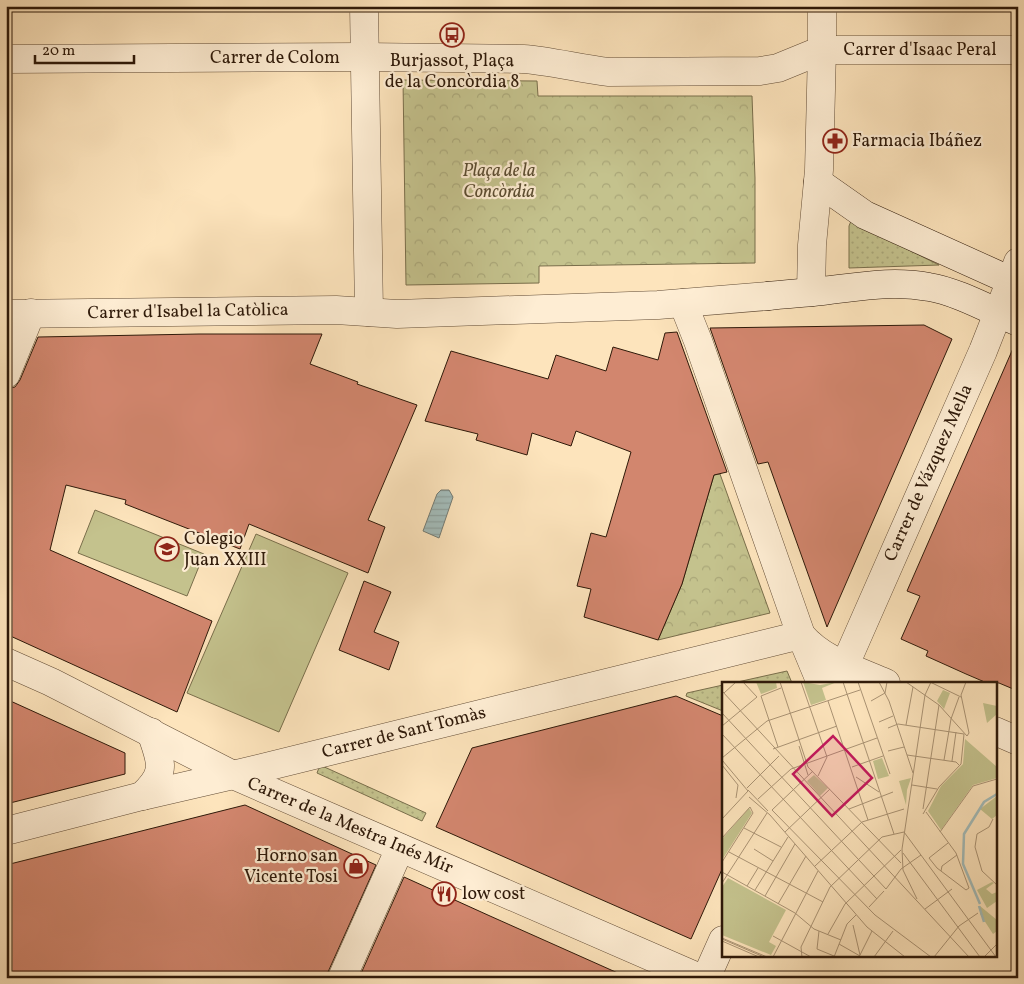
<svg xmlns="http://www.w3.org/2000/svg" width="1024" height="984" viewBox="0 0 1024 984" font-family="Vollkorn,serif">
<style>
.grass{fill:url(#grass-dots);stroke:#796e4b}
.park{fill:url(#park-crowns);stroke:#796e4b}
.pitch{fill:#c4c28d;stroke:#796e4b}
.water{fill:url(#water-rules);stroke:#747b73}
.building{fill:#d2866e;stroke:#2e1909}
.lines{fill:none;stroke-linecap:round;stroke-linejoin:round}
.street-casing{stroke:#624c36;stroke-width:29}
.secondary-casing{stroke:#2e1909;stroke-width:29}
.street{stroke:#feedd3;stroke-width:28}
.secondary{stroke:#feedd3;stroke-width:28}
.labels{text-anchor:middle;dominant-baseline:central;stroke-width:4.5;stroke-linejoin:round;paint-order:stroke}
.street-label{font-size:18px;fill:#2e1909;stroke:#feedd3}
.poi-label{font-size:18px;fill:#2e1909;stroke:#feedd3;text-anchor:start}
.park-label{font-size:18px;font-style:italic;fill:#5b4c31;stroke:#feedd3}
.inset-river{fill:none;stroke:#a3bcba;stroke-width:2.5}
.inset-road{fill:none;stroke:#aa9374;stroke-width:1}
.view{fill:#c2185b;fill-opacity:0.15;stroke:#c2185b;stroke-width:2.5}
.inset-edge{fill:none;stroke:#2e1909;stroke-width:2.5}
</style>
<defs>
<pattern id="grass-dots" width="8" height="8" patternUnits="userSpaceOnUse" patternTransform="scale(1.25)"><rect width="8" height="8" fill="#c4c28d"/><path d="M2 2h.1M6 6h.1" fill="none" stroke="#a9a678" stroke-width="1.8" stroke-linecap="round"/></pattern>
<pattern id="park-crowns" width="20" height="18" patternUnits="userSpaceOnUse" patternTransform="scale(1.25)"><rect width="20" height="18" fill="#c4c28d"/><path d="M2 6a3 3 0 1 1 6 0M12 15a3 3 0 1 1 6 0" fill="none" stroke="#a9a678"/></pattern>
<pattern id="water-rules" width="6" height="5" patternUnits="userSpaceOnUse" patternTransform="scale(1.25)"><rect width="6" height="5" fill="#a3bcba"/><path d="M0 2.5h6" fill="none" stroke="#8da19f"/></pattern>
</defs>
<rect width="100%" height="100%" fill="#fde4bc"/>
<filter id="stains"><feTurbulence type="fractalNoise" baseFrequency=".004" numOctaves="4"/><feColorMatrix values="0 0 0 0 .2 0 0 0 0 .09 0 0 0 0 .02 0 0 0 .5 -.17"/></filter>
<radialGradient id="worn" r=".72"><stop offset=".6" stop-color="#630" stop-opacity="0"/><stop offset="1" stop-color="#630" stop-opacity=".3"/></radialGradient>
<g class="grass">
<polygon points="851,221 939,265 849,268 849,226"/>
<polygon points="787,671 792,683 733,683"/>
<polygon points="723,685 723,711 686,696 687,693"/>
<polygon points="320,765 426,813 422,821 317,773"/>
</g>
<g class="park">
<polygon points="403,80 537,81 538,96 752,96 755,178 755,263 539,266 539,283 406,285"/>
<polygon points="720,474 770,613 658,640 682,584 714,475"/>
</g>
<g class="pitch">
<polygon points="95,510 204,554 187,596 78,553"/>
<polygon points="256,534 348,573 279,732 187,693"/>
</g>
<polygon class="water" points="441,490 449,490 453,497 439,538 423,531 437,494"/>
<g class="building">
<polygon points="924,325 952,339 827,627 768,462 758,464 710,328"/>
<polygon points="677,332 727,472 714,475 682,584 658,640 584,617 591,589 577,586 591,533 606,537 631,452 576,431 571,446 532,433 527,455 476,440 478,434 425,421 451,351 548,379 556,355 606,371 613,347 658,360 665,333"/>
<polygon points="199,334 322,334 310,364 358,382 357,384 417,405 368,520 385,527 368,573 249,524 240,549 125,504 126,500 66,485 50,550 212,621 177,712 6,634 6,389 15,387 20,380 38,337"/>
<polygon points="1018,337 1018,691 999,683 987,683 966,674 926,656 928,651 901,639 920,596 907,591"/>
<polygon points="364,581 391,592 374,632 399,642 389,670 339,650"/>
<polygon points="676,696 723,716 723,867 691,939 436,827 472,748"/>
<polygon points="6,699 125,753 125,774 6,804"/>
<polygon points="245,805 376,865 328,972 327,978 6,978 6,865"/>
<polygon points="404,877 490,916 629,978 359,978"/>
</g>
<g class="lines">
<g class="street-casing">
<g id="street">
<polyline points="364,6 369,312"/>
<path d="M6,59l358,-2 159,2c29,2 57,10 86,13l151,-1 18,-3 44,-18h196"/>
<polyline points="811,292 812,245 819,170 822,50 822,6"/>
<path d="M683,303l15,38 103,294c21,25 55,35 85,48"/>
<polyline points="6,314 336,310 397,314 658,305 768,296"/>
<polyline points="6,374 31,313"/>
<polyline points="6,662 51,682 233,775 700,978"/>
<polyline points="837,683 983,351 1018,262"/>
<polyline points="995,731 1018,741"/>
<path d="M142,796c26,-24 19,-34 9,-64"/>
<polyline points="6,831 142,796 233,775 801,635 821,683"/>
<polyline points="342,978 400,848"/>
<polyline points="706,978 723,940"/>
</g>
</g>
<g class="secondary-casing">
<g id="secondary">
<polyline points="818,182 865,215 1018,284"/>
<path d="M768,296c18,-2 36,-3 54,-5 37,-4 69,-11 107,-4 27,4 63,24 89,35"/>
</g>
</g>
<use href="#street" class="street"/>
<use href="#secondary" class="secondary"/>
</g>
<defs>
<g id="bus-ring" transform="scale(1.25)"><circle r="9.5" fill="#feedd3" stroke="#8f2418" stroke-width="1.5"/><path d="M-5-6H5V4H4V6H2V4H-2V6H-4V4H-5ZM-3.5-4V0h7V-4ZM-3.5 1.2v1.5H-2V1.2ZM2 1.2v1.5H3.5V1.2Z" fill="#8f2418"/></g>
<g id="pharmacy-ring" transform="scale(1.25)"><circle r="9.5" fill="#feedd3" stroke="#8f2418" stroke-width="1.5"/><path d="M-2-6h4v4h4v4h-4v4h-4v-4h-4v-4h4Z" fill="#8f2418"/></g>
<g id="school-ring" transform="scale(1.25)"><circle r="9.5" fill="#feedd3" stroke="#8f2418" stroke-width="1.5"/><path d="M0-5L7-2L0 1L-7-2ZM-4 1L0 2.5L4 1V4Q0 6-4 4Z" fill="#8f2418"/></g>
<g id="shop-ring" transform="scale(1.25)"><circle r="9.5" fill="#feedd3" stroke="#8f2418" stroke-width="1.5"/><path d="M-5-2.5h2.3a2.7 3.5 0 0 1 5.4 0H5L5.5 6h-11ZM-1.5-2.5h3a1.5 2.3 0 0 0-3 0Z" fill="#8f2418"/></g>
<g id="restaurant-ring" transform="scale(1.25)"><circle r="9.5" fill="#feedd3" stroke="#8f2418" stroke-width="1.5"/><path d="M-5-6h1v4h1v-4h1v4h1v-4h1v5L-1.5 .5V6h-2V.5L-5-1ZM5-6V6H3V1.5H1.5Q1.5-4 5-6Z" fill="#8f2418"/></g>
</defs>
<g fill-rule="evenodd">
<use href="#bus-ring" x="452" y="35"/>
<use href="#pharmacy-ring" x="835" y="141"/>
<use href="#school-ring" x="167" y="549"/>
<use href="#shop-ring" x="356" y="866"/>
<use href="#restaurant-ring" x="444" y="894"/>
</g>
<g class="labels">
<g class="street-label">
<text x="920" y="50">Carrer d'Isaac Peral</text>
<text x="275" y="58">Carrer de Colom</text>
<text transform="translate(188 312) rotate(-1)">Carrer d'Isabel la Catòlica</text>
<text transform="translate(929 473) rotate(-66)">Carrer de Vázquez Mella</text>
<text transform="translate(404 733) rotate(-14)">Carrer de Sant Tomàs</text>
<text transform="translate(350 826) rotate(23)">Carrer de la Mestra Inés Mir</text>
</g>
<g class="poi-label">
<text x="452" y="61" text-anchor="middle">Burjassot, Plaça<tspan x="452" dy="21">de la Concòrdia 8</tspan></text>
<text x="852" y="141">Farmacia Ibáñez</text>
<text x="184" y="539">Colegio<tspan x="184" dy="21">Juan XXIII</tspan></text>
<text x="338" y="856" text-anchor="end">Horno san<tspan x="338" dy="21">Vicente Tosi</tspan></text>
<text x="462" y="894">low cost</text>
</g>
<g class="park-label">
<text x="499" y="171">Plaça de la<tspan x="499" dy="21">Concòrdia</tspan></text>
</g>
</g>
<g transform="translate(722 682)">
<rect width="275" height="275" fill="#fde4bc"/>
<path d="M275,114v19l-5,4 -12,-10zM270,200l2,1 -8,6 6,5 5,-2v9l-10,7 -10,-18zM258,224l17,14v11l-4,3 -13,-20z" fill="#c4c28d"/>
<path d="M261,21l14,3v8l-10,9z" fill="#c4c28d"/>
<path d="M34,0h20l1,6 -16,6zM81,0l17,3 17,-3 -15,6 4,12 -15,5zM221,8l7,3 -6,16 -7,-8zM243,57l32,28v11l-24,7 -32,45 -13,-19 13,-25 22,-22zM160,76l7,18 -11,3 -5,-18zM92,93l14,13 -8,8 -13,-15zM189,96l-4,12 -1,15 -7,-24zM27,126l3,5 -30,47v-21z" fill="#c4c28d"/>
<path d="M6,196l58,32 -17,32 7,4 -5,9 -49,-20v-48z" fill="#c4c28d"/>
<path class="inset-river" d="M258,222l-17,-40 1,-30 20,-32 13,-8M257,224l5,16"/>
<path class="inset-road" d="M58,0l28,85 93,96M79,0l26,75 -9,19M121,0l51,152M136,0l32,92M157,0l10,19 24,72M184,0l33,23 28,31 2,-3 -8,-38 5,-13M208,0l31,15M0,9l247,266M2,11l12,-11M106,19l40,119M149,19l14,-8 2,-11M0,31l164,176 15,-20 20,-14M157,40l14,-6M184,43l7,-38M0,44l35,-29 -14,-15M166,46l10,-4 66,10 -3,30 -22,23 -16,27M0,52l155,165M77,64l9,29M56,65l-17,-51 20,-8M51,67l64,-23M166,69l16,-4M185,73l49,7 3,3M0,76l45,-37 93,-31M0,78l26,31 -26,28M222,78l7,-41 8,-22M230,79l4,-29M0,83l16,20 -2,13M130,85l31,-11M134,95l23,15M190,103l25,4M25,106l32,-32M26,108l20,21M27,115l21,18 97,112 38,30M36,117l33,-30 86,-31M127,127l44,-17M201,127l16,-104M50,128l103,105 56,42M50,128l41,-39M204,130l30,41 13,35 -3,2 -29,-22 -8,-10 19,-15M271,137l-4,8 -12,7 -2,13 7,24 15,14M22,146l37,19M63,150l45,-43M182,150l92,125M218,150l33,-46 24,-7M0,156l28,-31 3,6 -31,49M32,167l19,12M7,170l94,50M181,171l77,104M93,184l47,-44 42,-13M219,189l1,-5 15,-11M0,190l73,41 19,16 27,11M0,201l45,-70M25,204l11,-18M33,208l33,-53M43,214l30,-52M195,217l-14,-29 -1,-21 23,-154 6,-13M56,222l28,-48M147,225l15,-16M203,227l27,-20M131,243l7,30M97,249l-2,18 17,7M106,252l17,-30 56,-54M51,254l38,21M0,256l45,19M0,257l42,18M0,259l37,16M117,262l21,12M51,275l45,-86M80,275l-1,-10 29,-60 52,-50 22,-5M112,275l13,-33 9,-9M137,275l13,-26M152,275l19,-26M212,275l25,-31 19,-13M262,275l13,-13"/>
<path class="view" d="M111,54l39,42 -40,38 -39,-42z"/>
<rect width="275" height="275" class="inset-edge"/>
</g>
<rect width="1024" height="984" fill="none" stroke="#fde4bc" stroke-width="25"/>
<rect x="8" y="8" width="1009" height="969" fill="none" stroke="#2e1909" stroke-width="2.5"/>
<rect x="12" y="12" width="999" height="959" fill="none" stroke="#2e1909"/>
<path d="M35 55v8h99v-8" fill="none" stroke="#2e1909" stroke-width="2.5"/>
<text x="42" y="55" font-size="15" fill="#2e1909" stroke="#feedd3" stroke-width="4" paint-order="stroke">20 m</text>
<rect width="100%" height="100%" filter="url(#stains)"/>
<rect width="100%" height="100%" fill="url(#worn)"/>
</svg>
